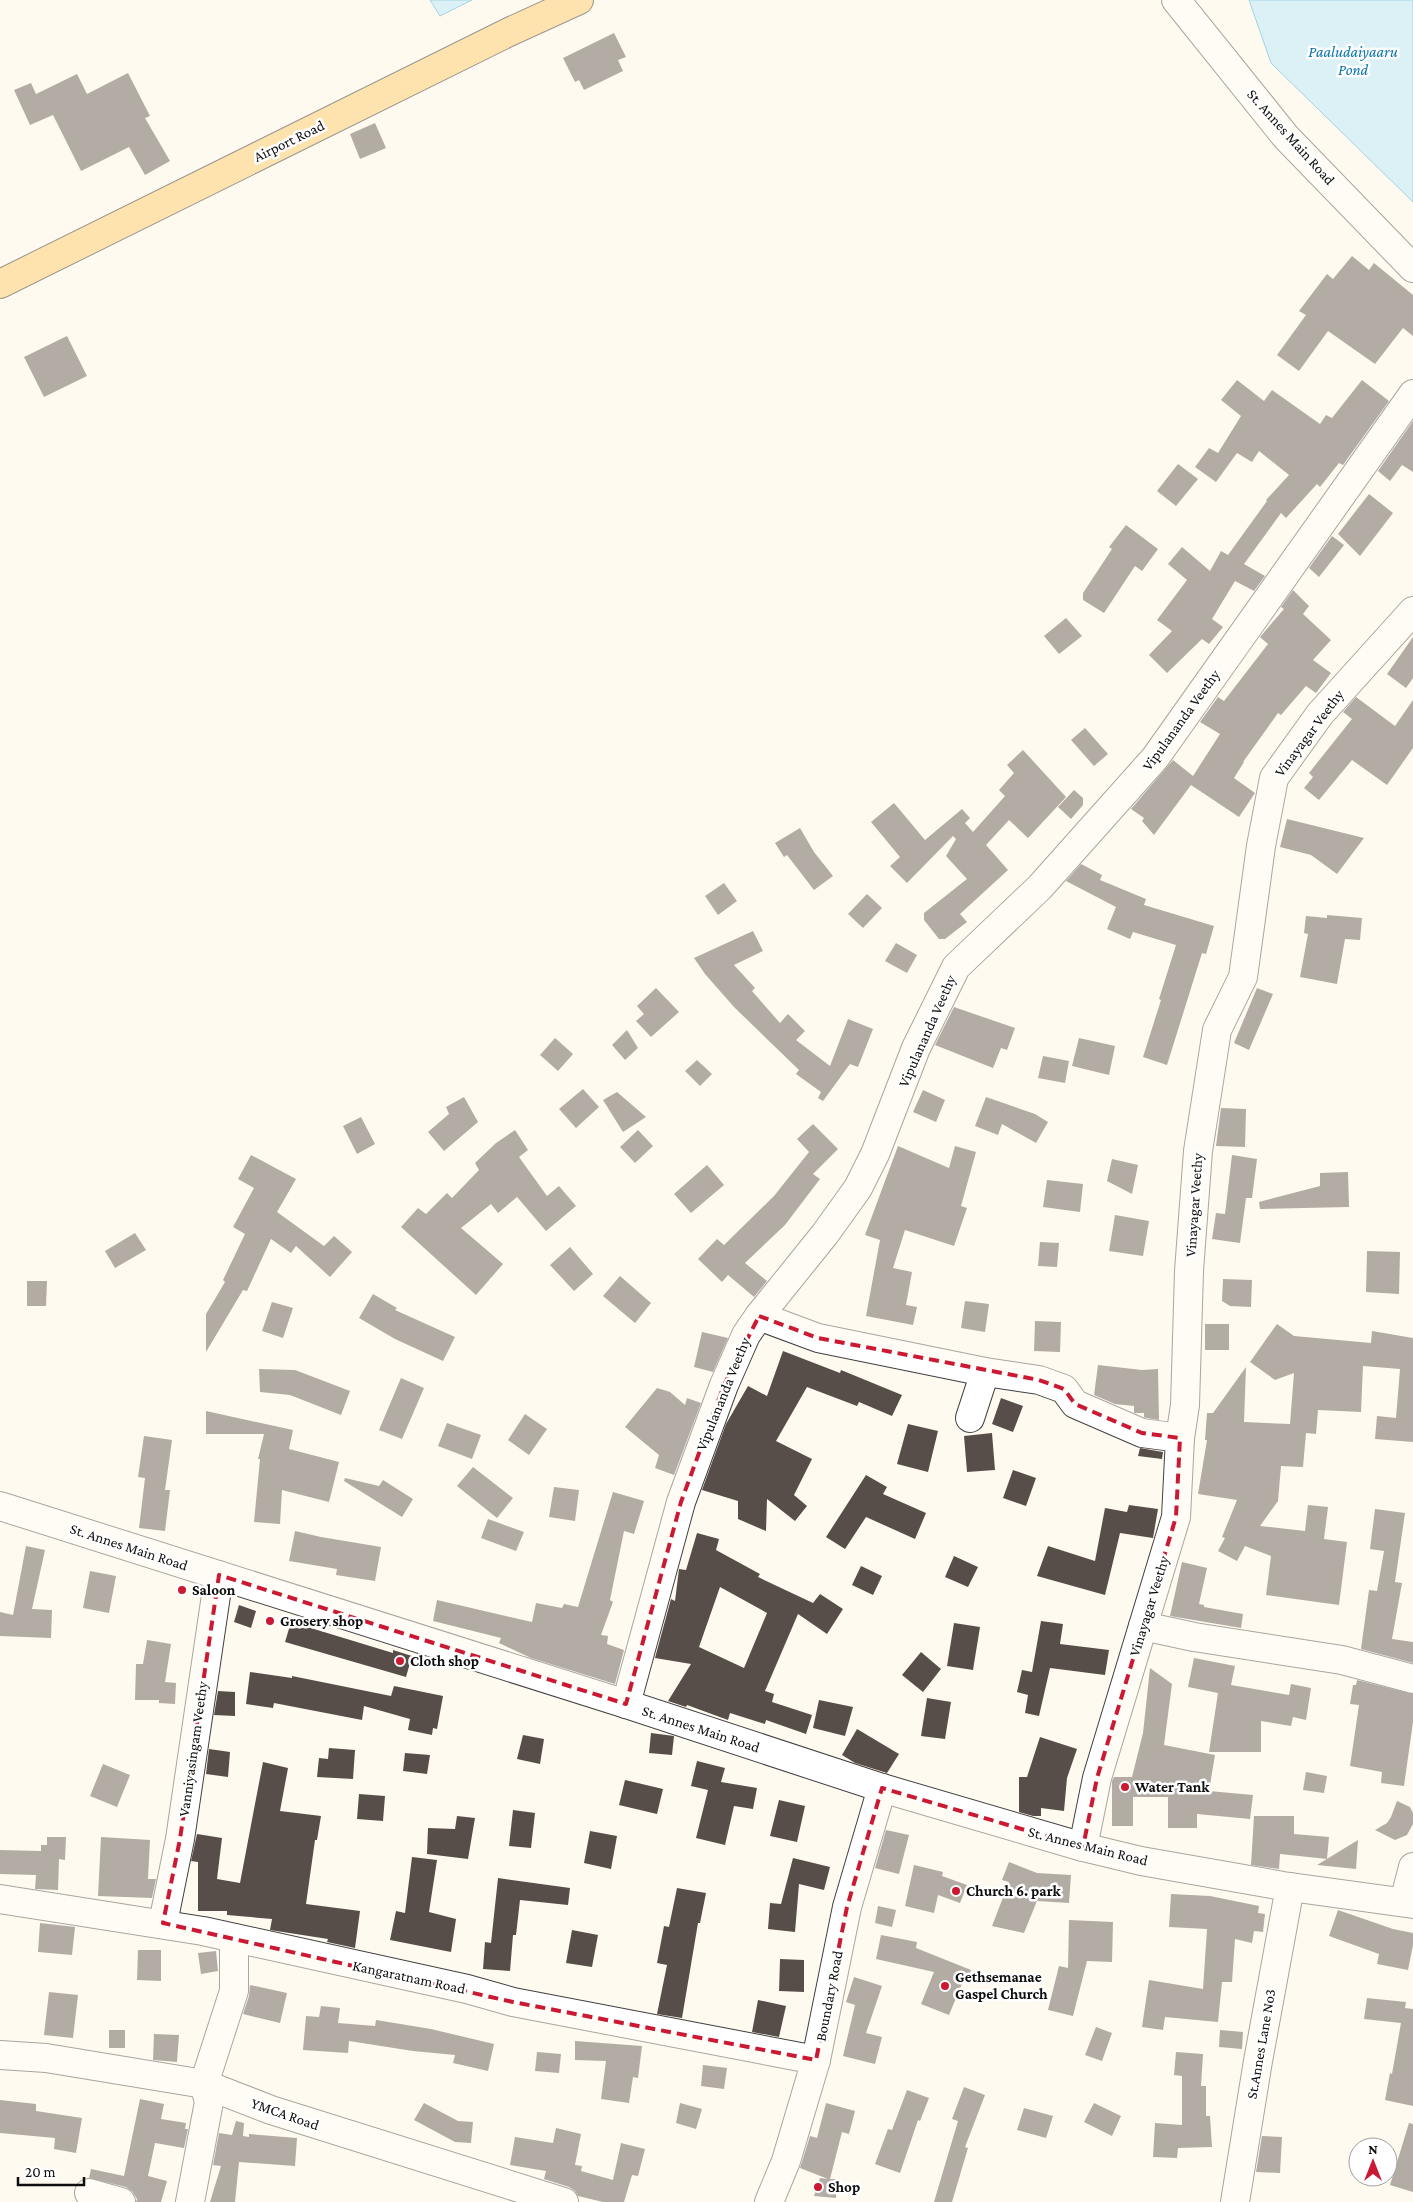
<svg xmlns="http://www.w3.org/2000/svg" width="1413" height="2202" viewBox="0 0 1413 2202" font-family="'Crimson Pro',serif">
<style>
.water{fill:#afe6fc;stroke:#2fa6da}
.building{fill:#584e49;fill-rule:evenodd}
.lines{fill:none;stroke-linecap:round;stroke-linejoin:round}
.minor-casing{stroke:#414141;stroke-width:30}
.major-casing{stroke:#1f1f1f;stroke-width:30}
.minor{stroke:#fff;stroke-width:28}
.major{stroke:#ffc85f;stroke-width:28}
.marked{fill:none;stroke:#cb1933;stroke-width:4;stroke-dasharray:10 6;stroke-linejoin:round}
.poi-dot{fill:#cb1933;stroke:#fff;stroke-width:2}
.labels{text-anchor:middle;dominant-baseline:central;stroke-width:5;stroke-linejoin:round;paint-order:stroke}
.street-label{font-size:15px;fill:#0e0e0e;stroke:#fff}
.poi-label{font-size:15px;font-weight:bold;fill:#0e0e0e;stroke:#fff;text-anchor:start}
.water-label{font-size:16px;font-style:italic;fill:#0b76ac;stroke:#fff}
</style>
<rect width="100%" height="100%" fill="#fffaef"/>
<g class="water">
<polygon points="430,0 472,0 440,16"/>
<polygon points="1249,0 1413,0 1413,202 1271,63"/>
</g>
<g class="building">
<polygon points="614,33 626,57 618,60 623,71 584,90 579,80 575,82 563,58"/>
<polygon points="128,73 150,116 145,118 170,161 145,175 129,147 81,171 53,115 30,125 14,90 31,83 36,94 77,74 87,94"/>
<polygon points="375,123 386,148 360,159 350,134"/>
<polygon points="1352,256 1369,270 1374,263 1413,295 1413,336 1403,328 1375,364 1328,331 1299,371 1277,355 1306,315 1299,311 1327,274 1333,279"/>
<polygon points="67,336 87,376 44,397 24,357"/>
<polygon points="1237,380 1264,401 1272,390 1320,424 1326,415 1332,418 1362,380 1389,401 1343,465 1339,463 1320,487 1317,484 1286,518 1281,513 1244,564 1265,576 1254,591 1235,581 1212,619 1223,627 1209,644 1202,639 1167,673 1149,655 1172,631 1157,620 1187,580 1168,564 1182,547 1210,571 1221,551 1228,555 1267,501 1266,500 1289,475 1259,451 1252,462 1237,453 1216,482 1195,467 1209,448 1218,453 1241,416 1221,400"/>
<polygon points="1413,421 1413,472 1402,465 1390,481 1378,471"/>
<polygon points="1178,464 1198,479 1176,506 1157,491"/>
<polygon points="1369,494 1393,513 1360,556 1338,534"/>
<polygon points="1126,525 1158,549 1142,571 1135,566 1104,613 1083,600 1083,593 1112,549 1109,547"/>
<polygon points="1332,536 1344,545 1319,577 1309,568"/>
<polygon points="1293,590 1309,606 1303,614 1331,640 1313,660 1331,673 1316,693 1306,686 1281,715 1278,713 1243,762 1244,762 1234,778 1255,793 1239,817 1191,785 1154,835 1142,821 1144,818 1131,809 1173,760 1193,776 1220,734 1200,722 1218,697 1224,701 1268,644 1260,637 1284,609 1281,607"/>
<polygon points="1066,618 1082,636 1059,654 1044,636"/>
<polygon points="1413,637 1413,678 1406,688 1387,674"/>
<polygon points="1356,697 1395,726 1413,700 1413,748 1387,785 1352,760 1319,800 1304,788 1313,777 1309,773 1352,719 1343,712"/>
<polygon points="1085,728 1108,754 1094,766 1071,740"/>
<polygon points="1023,750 1066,797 1028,838 1009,820 986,845 1008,870 960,914 967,922 945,939 939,939 924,920 924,913 967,879 946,856 956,839 953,836 907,883 890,866 900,857 871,822 894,803 925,840 962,809 970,818 965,823 973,832 1005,796 999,790 1014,773 1007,765"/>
<polygon points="1074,790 1083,798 1083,805 1071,819 1058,807"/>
<polygon points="1287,819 1364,838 1337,874 1311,855 1280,847"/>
<polygon points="800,828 814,852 833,876 814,890 787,855 784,857 775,843"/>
<polygon points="1081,864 1102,875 1100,880 1146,899 1144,905 1214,926 1206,954 1202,953 1167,1065 1143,1057 1161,1000 1159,999 1176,945 1133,932 1130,939 1107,929 1116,907 1066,881"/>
<polygon points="724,883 737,901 718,915 705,896"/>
<polygon points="867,894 882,908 863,928 848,914"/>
<polygon points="1327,915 1362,918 1360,940 1345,939 1337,984 1300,977 1308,934 1304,933 1306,916 1327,918"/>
<polygon points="753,931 763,951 734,965 755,988 752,991 780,1023 788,1014 805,1031 796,1040 830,1066 848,1019 873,1029 858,1067 850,1064 823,1101 818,1098 821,1092 796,1074 799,1070 734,1007 705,974 694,958"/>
<polygon points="896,943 917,955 907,973 885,961"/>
<polygon points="656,988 679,1012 651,1037 636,1021 644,1014 637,1006"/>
<polygon points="1257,988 1273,994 1249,1050 1234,1043"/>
<polygon points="954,1007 1015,1028 1007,1050 1001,1048 993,1068 935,1045"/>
<polygon points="627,1030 638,1048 625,1060 612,1045"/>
<polygon points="555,1038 573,1054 558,1071 540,1055"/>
<polygon points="1079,1038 1115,1046 1109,1075 1072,1066"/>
<polygon points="1043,1056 1069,1061 1065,1083 1038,1078"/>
<polygon points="697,1060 712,1074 700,1086 685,1071"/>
<polygon points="583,1089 599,1107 576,1128 559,1109"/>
<polygon points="923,1090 945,1100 936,1122 913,1112"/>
<polygon points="617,1092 646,1117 623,1132 603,1100"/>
<polygon points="464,1097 478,1122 444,1151 428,1132 449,1114 446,1107"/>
<polygon points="986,1097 1035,1114 1048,1122 1036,1143 1002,1124 998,1135 975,1126"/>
<polygon points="1221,1108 1246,1109 1245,1147 1216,1146"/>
<polygon points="361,1117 375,1144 357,1154 343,1126"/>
<polygon points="813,1124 838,1149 813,1174 820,1179 785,1225 745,1263 767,1281 754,1297 728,1275 722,1282 698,1259 717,1239 724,1245 774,1196 809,1152 797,1139"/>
<polygon points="515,1130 528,1150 519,1157 547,1196 559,1186 576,1206 546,1231 517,1197 498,1213 491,1204 461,1228 503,1264 476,1295 401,1227 418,1208 426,1214 447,1193 452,1198 479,1170 475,1163 496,1143"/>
<polygon points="638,1130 653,1146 635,1163 620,1147"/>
<polygon points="898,1146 949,1168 955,1146 976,1152 961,1206 967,1208 954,1246 905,1230 893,1268 912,1272 906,1305 917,1307 913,1325 866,1316 880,1240 865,1235"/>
<polygon points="251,1155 296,1179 277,1212 324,1246 334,1236 352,1252 330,1277 296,1246 291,1253 271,1239 247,1291 243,1290 206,1352 206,1314 225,1282 223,1280 245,1234 233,1227 254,1188 238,1179"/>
<polygon points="1232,1155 1257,1159 1252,1198 1246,1198 1240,1243 1212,1239 1216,1213 1225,1214"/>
<polygon points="1112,1159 1138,1165 1132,1194 1107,1181"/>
<polygon points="707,1165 724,1185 691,1213 674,1194"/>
<polygon points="1348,1172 1349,1207 1260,1209 1259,1202 1320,1186 1320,1173"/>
<polygon points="1047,1180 1083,1184 1080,1212 1043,1207"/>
<polygon points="1115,1215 1149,1221 1143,1256 1109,1251"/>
<polygon points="135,1233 146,1250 115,1268 105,1251"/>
<polygon points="1040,1242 1059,1243 1057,1267 1038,1266"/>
<polygon points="570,1247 593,1274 574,1291 550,1265"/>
<polygon points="1367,1251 1400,1252 1399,1294 1366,1292"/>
<polygon points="620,1276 651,1303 635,1323 603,1296"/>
<polygon points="1223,1279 1252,1280 1251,1307 1230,1306 1222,1301"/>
<polygon points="27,1281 47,1281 46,1306 27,1306"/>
<polygon points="373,1294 397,1308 395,1310 455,1337 443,1361 395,1339 359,1318"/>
<polygon points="965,1301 989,1304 985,1332 961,1328"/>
<polygon points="272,1302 293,1308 283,1338 262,1331"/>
<polygon points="1035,1321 1061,1322 1060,1352 1034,1351"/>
<rect x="1205" y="1324" width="24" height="26"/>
<polygon points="1277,1324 1294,1336 1371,1343 1372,1331 1413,1338 1413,1442 1375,1439 1377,1416 1396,1418 1400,1369 1363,1366 1361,1412 1318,1410 1316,1434 1306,1433 1303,1467 1281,1466 1278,1501 1260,1526 1305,1531 1308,1505 1328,1507 1324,1539 1347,1542 1339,1605 1266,1595 1271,1556 1245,1546 1237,1561 1218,1551 1225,1538 1222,1537 1237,1500 1198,1494 1207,1440 1205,1440 1207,1413 1213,1413 1246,1367 1244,1422 1290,1424 1294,1373 1275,1380 1250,1362"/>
<polygon points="702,1332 728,1338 713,1372 694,1367"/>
<polygon points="783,1351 840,1373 841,1370 902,1395 892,1416 859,1402 857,1406 807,1387 776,1441 812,1459 794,1495 807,1506 795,1521 767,1499 766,1531 738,1519 738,1501 702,1490 726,1424 748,1386 767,1396"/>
<polygon points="1098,1365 1142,1370 1158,1369 1159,1420 1146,1418 1144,1417 1144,1413 1134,1413 1134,1406 1115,1404 1094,1395"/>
<polygon points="259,1369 295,1370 350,1391 341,1415 290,1395 260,1392"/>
<polygon points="401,1378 424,1388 402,1439 379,1430"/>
<polygon points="657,1388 670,1392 685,1405 687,1398 701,1403 674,1475 655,1468 659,1455 625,1427"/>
<polygon points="1001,1398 1023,1406 1013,1432 992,1424"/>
<polygon points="206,1411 293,1430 289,1449 339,1462 329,1502 282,1490 280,1524 254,1522 260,1459 258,1459 264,1434 206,1434"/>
<polygon points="525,1414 547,1429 529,1455 508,1440"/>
<polygon points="447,1423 481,1435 472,1459 438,1446"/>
<polygon points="908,1424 938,1431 928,1472 897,1464"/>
<polygon points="992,1433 995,1470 967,1472 964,1436"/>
<polygon points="144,1436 172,1440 165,1490 170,1490 165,1531 139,1528 145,1478 138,1477"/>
<polygon points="1140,1448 1163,1452 1162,1459 1138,1456"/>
<polygon points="473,1467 513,1498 497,1518 457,1486"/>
<polygon points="1013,1470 1036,1478 1026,1506 1003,1498"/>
<polygon points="866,1475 887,1487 883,1494 926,1513 915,1539 866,1517 845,1549 826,1537"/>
<polygon points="345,1478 379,1486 383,1480 413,1499 402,1517 344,1481"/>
<polygon points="554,1487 579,1490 575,1521 549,1517"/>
<polygon points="613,1492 644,1501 634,1534 624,1531 610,1600 613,1602 601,1635 608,1636 607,1644 624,1650 615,1684 531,1658 499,1643 501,1638 433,1621 437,1600 532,1622 536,1603 562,1608 564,1604 578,1607"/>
<polygon points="1129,1505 1158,1509 1153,1538 1120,1533 1105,1595 1037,1576 1048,1546 1095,1561 1105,1508 1127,1512"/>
<polygon points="1375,1509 1405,1513 1395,1582 1402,1583 1392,1639 1413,1642 1413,1663 1361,1649 1369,1590 1377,1591 1384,1551 1370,1549"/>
<polygon points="488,1519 524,1532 516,1551 481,1538"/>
<polygon points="295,1531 321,1537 381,1547 375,1581 336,1575 337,1569 289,1561"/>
<path d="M697,1533l22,6 -3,11 44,24 -2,3 55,26 7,-9 23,15 -16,25 -29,-20 -33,77 9,3 -2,8 40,13 -6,19 -40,-14 -1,4 -35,-11 -2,7 -41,-15 -1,2 -18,-6 23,-37 -36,-6 16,-59 4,2 4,-32 7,1zM720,1587l47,26 -23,55 -45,-21z"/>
<polygon points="26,1546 45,1550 32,1609 52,1610 51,1638 0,1636 0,1612 13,1615"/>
<polygon points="954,1556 978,1567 968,1587 945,1577"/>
<polygon points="1182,1562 1207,1568 1199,1604 1204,1605 1204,1607 1243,1614 1241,1628 1170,1616"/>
<polygon points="861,1566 882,1576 873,1595 852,1585"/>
<polygon points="90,1571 116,1576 109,1613 83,1608"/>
<polygon points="239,1605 256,1611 251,1628 234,1622"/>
<polygon points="1041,1621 1063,1624 1060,1644 1109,1650 1105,1675 1050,1668 1039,1716 1025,1713 1028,1695 1017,1692 1022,1670 1032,1672"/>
<polygon points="291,1622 393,1653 393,1650 412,1656 406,1677 285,1642"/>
<polygon points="954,1623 980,1627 973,1670 947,1666"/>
<polygon points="147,1640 171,1644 165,1682 176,1683 175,1704 159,1703 159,1700 135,1700 136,1664 143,1664"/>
<polygon points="921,1652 941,1669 923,1692 902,1675"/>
<polygon points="1194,1658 1235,1666 1231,1685 1289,1695 1291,1684 1311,1688 1306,1720 1293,1717 1291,1726 1261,1721 1261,1752 1209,1752 1218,1693 1188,1687"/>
<polygon points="1150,1668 1172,1684 1164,1745 1215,1755 1209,1791 1253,1795 1250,1819 1197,1814 1197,1828 1168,1828 1168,1797 1133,1797 1133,1826 1112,1826 1112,1781 1114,1777 1132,1777 1143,1733"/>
<polygon points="250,1672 292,1678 292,1676 391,1696 394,1686 443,1696 437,1729 433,1728 432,1735 408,1730 410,1719 364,1706 362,1720 274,1703 273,1708 246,1704"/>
<polygon points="1357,1680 1413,1694 1413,1722 1404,1786 1381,1783 1382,1772 1350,1766 1359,1705 1350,1704 1353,1685 1356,1685"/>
<polygon points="218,1691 235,1692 235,1716 214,1715"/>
<polygon points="927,1698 951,1702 945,1739 921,1736"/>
<polygon points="819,1700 853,1707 845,1736 813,1728"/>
<polygon points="857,1729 899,1754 887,1773 855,1763 842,1755"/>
<polygon points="651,1733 674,1736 672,1755 649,1753"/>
<polygon points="523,1735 544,1739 540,1764 517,1759"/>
<polygon points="1040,1737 1077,1749 1067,1778 1064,1811 1041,1808 1041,1816 1033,1816 1019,1812 1019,1777 1027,1777"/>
<polygon points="329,1748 355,1750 353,1779 317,1777 319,1758 328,1759"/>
<polygon points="209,1749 230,1752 228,1777 206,1774"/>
<polygon points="405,1753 430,1755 427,1774 403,1771"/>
<polygon points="697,1761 725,1768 721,1782 757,1788 753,1809 734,1806 725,1845 696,1838 708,1790 691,1786"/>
<polygon points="263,1762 288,1768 280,1811 321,1816 317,1840 315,1840 306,1904 360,1911 355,1948 327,1942 328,1939 270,1930 272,1919 227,1915 227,1911 198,1911 198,1862 191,1861 197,1834 222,1838 217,1879 240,1883"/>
<polygon points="103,1764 130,1775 117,1807 90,1796"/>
<polygon points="1306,1772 1327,1776 1324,1793 1303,1790"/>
<polygon points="625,1780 663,1789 657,1814 619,1805"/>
<polygon points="359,1794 385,1796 383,1821 357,1819"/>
<polygon points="779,1800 805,1806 797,1842 770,1836"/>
<polygon points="1397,1801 1410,1807 1413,1813 1413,1824 1407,1835 1395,1840 1375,1830 1387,1823 1391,1817"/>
<polygon points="513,1810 535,1813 531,1848 509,1846"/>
<polygon points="457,1816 475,1818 468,1859 427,1854 428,1828 455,1829"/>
<polygon points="1254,1816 1294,1816 1294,1834 1329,1837 1327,1859 1280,1854 1279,1869 1251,1865"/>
<polygon points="886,1830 909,1835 899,1874 875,1868"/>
<polygon points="590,1831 617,1836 611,1869 584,1863"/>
<polygon points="47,1837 66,1837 65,1860 59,1859 58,1890 35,1889 36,1875 0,1874 0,1850 41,1851 41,1845 47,1845"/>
<polygon points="101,1837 150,1840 148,1879 156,1879 152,1898 98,1896"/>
<polygon points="1358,1840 1356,1869 1317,1865"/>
<polygon points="412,1857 437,1860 429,1912 456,1919 451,1952 390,1940 396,1911 405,1913"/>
<polygon points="793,1858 830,1867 824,1890 799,1884 795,1932 768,1929 770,1903 781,1904"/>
<polygon points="1009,1862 1037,1873 1071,1875 1069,1903 1037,1901 1024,1933 992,1926 1009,1882 1002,1880"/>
<polygon points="914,1865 943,1872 942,1876 967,1885 960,1903 938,1895 934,1913 905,1906"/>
<polygon points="498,1878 570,1888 568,1905 520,1900 516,1935 513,1935 510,1971 483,1969 485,1942 491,1943"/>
<polygon points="677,1888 706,1893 700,1923 698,1923 682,2018 657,2014 667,1965 657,1963 664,1926 669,1927"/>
<polygon points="1171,1894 1210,1896 1259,1906 1258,1913 1265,1914 1263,1932 1254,1931 1252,1943 1235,1939 1232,1982 1222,1982 1218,2022 1165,2017 1163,2030 1142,2027 1149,1980 1203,1989 1207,1929 1169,1927"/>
<polygon points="878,1906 896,1910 892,1927 875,1923"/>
<polygon points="1338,1910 1393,1929 1413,1933 1413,1945 1408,1970 1377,1964 1379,1954 1329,1936"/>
<polygon points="1069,1920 1113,1922 1112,1962 1087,1961 1073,2016 1048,2010 1059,1966 1068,1968"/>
<polygon points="40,1923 75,1927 72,1955 38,1952"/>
<polygon points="572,1930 598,1935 592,1967 566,1963"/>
<polygon points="881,1935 917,1942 916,1948 971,1970 968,1980 964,1979 949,2015 921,2004 934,1972 876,1959"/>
<polygon points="138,1950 161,1950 161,1981 137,1980"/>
<polygon points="216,1951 218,1971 201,1974 198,1953"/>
<polygon points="780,1959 804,1960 804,1992 779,1991"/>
<polygon points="854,1977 882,1986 866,2033 882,2037 875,2064 843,2056 855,2005 846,2002"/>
<polygon points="250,1985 287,1993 280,2023 243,2014 249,1996"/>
<polygon points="49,1992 78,1995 73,2038 44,2035"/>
<polygon points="1367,1998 1406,2002 1405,2008 1413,2009 1413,2106 1385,2100 1390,2073 1392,2074 1401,2023 1364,2019"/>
<polygon points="758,2000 786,2006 779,2037 752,2032"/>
<polygon points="321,2006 340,2008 338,2023 375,2026 376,2020 431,2029 494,2044 488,2071 453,2063 455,2055 413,2051 349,2041 348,2053 303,2050 306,2016 319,2017"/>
<polygon points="1096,2027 1112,2033 1102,2061 1085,2055"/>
<rect x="109" y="2030" width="16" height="18"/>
<polygon points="1220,2030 1243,2032 1242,2049 1219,2047"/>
<polygon points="154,2034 179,2035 177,2062 153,2060"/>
<polygon points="575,2041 642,2046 638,2078 633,2077 629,2103 601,2099 606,2061 575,2060"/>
<polygon points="537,2052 561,2054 559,2073 535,2071"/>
<polygon points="1176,2052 1203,2054 1201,2086 1206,2086 1206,2116 1210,2116 1212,2147 1178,2148 1177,2158 1153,2157 1155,2123 1182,2125 1182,2076 1174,2075"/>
<polygon points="703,2065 727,2068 724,2089 701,2086"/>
<polygon points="964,2087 985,2095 965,2147 968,2148 952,2202 934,2202 958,2121 952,2119"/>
<polygon points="907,2090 929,2098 920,2121 918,2120 900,2173 875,2164 888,2129 892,2130"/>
<polygon points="140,2099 164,2104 161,2119 186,2123 185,2129 188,2129 184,2148 155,2143 148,2176 167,2181 161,2202 136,2202 137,2199 132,2191 126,2187 89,2178 91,2169 124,2176"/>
<polygon points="0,2100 36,2104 36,2111 82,2118 76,2153 54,2149 55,2138 0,2133"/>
<polygon points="424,2103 458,2121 473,2122 471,2143 455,2142 414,2120"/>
<polygon points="680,2103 702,2109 696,2129 676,2123"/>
<polygon points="826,2103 855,2111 849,2134 842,2132 830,2179 837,2179 836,2198 814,2196 820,2178 828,2179 800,2168 810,2136 817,2138"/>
<polygon points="1094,2103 1121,2116 1112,2136 1084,2122"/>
<polygon points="1024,2108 1053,2116 1046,2138 1017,2130"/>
<polygon points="236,2121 244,2123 243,2136 249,2137 249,2134 297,2138 295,2166 239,2162 235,2202 210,2202 221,2166 213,2165 219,2133 232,2135"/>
<polygon points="1409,2123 1413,2124 1413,2192 1390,2185"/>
<polygon points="556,2128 581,2134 575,2165 582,2166 581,2171 613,2180 621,2143 645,2149 638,2176 632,2175 624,2202 603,2202 578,2196 575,2191 569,2187 544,2179 546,2171 510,2165 515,2137 553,2143"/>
<polygon points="1262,2136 1282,2137 1280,2173 1256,2172"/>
</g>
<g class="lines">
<g class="minor-casing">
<g id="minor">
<polyline points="1176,0 1286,137 1413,268"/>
<polyline points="759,1316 818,1338 985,1372 1039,1380 1064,1389 1075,1404 1142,1433 1180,1438"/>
<polyline points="970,1418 985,1372"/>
<polyline points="0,1506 626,1704 882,1788 1083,1847 1141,1861 1283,1886 1413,1904"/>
<polyline points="1143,1626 1194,1637 1342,1660 1413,1679"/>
<polyline points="626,1704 681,1502 724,1385 746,1335 759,1316 825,1234 858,1188 875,1154 916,1048 956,967 1040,887 1155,758 1413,394"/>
<polyline points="1083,1847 1097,1778 1176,1517 1180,1438 1185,1405 1189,1271 1198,1151 1217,1030 1243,977 1261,846 1274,778 1320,714 1413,611"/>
<polyline points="0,1899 203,1931 467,1989 513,2002 816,2060"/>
<polyline points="1404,1902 1413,1867"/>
<polyline points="163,1923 180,1839 219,1575"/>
<polyline points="0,2055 46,2058 204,2084 271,2110 564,2202"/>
<polyline points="89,2193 121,2202"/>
<polyline points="190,2202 209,2102 204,2084 234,1991 234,1938"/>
<polyline points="769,2202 786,2161 816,2060 847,1907 882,1788"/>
<polyline points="1235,2202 1258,2061 1290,1887"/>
</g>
</g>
<g class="major-casing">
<polyline id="major" points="0,284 509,32 579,0"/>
</g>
<use href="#minor" class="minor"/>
<use href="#major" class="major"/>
</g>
<path d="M0 0H1413V2202H0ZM759,1316l59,22 221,42 25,9 11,15 67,29 38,5 -4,79 -79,261 -14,69 -201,-59 -35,119 -31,153 -303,-58 -350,-79 17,-84 39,-264 407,129 55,-202 43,-117z" fill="#fffaef" fill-opacity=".55" fill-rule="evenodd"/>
<path class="marked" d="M759,1316l59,22 221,42 25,9 11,15 67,29 38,5 -4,79 -79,261 -14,69 -201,-59 -35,119 -31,153 -303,-58 -350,-79 17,-84 39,-264 407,129 55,-202 43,-117z"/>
<g class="poi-dot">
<circle cx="182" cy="1590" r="5"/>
<circle cx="270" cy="1621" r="5"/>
<circle cx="400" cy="1661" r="5"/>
<circle cx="1125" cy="1787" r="5"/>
<circle cx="956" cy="1891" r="5"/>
<circle cx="945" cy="1986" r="5"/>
<circle cx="818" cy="2187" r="5"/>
</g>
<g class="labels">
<g class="street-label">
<text transform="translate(1291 137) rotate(48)">St. Annes Main Road</text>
<text transform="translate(289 141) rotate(-26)">Airport Road</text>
<text transform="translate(1181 720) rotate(-54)">Vipulananda Veethy</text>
<text transform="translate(1309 733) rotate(-53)">Vinayagar Veethy</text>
<text transform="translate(927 1031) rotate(-66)">Vipulananda Veethy</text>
<text transform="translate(1194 1205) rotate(-86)">Vinayagar Veethy</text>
<text transform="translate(723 1394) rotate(-68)">Vipulananda Veethy</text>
<text transform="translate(129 1547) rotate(18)">St. Annes Main Road</text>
<text transform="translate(1149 1606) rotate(-73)">Vinayagar Veethy</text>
<text transform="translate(701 1729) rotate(18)">St. Annes Main Road</text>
<text transform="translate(193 1749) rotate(-82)">Vanniyasingam Veethy</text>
<text transform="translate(1088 1846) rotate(14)">St. Annes Main Road</text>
<text transform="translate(409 1977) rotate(12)">Kangaratnam Road</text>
<text transform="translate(829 1996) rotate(-79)">Boundary Road</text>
<text transform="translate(1261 2044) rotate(-80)">St.Annes Lane No3</text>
<text transform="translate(285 2114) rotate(19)">YMCA Road</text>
</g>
<g class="poi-label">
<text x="192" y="1590">Saloon</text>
<text x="280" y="1621">Grosery shop</text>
<text x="410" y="1661">Cloth shop</text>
<text x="1135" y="1787">Water Tank</text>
<text x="966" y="1891">Church 6. park</text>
<text x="955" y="1977">Gethsemanae<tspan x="955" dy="17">Gaspel Church</tspan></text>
<text x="828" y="2187">Shop</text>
</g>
<g class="water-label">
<text x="1353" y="51">Paaludaiyaaru<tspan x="1353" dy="18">Pond</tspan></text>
</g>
</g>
<g transform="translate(1373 2162)"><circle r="24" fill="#ffffff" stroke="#9f9f9f"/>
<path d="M0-4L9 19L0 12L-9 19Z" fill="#cb1933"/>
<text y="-8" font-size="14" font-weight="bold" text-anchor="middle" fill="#0e0e0e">N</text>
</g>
<path d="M18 2177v8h66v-8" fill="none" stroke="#0e0e0e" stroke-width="2.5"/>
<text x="25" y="2177" font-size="15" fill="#0e0e0e" stroke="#ffffff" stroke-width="4" paint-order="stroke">20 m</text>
</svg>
